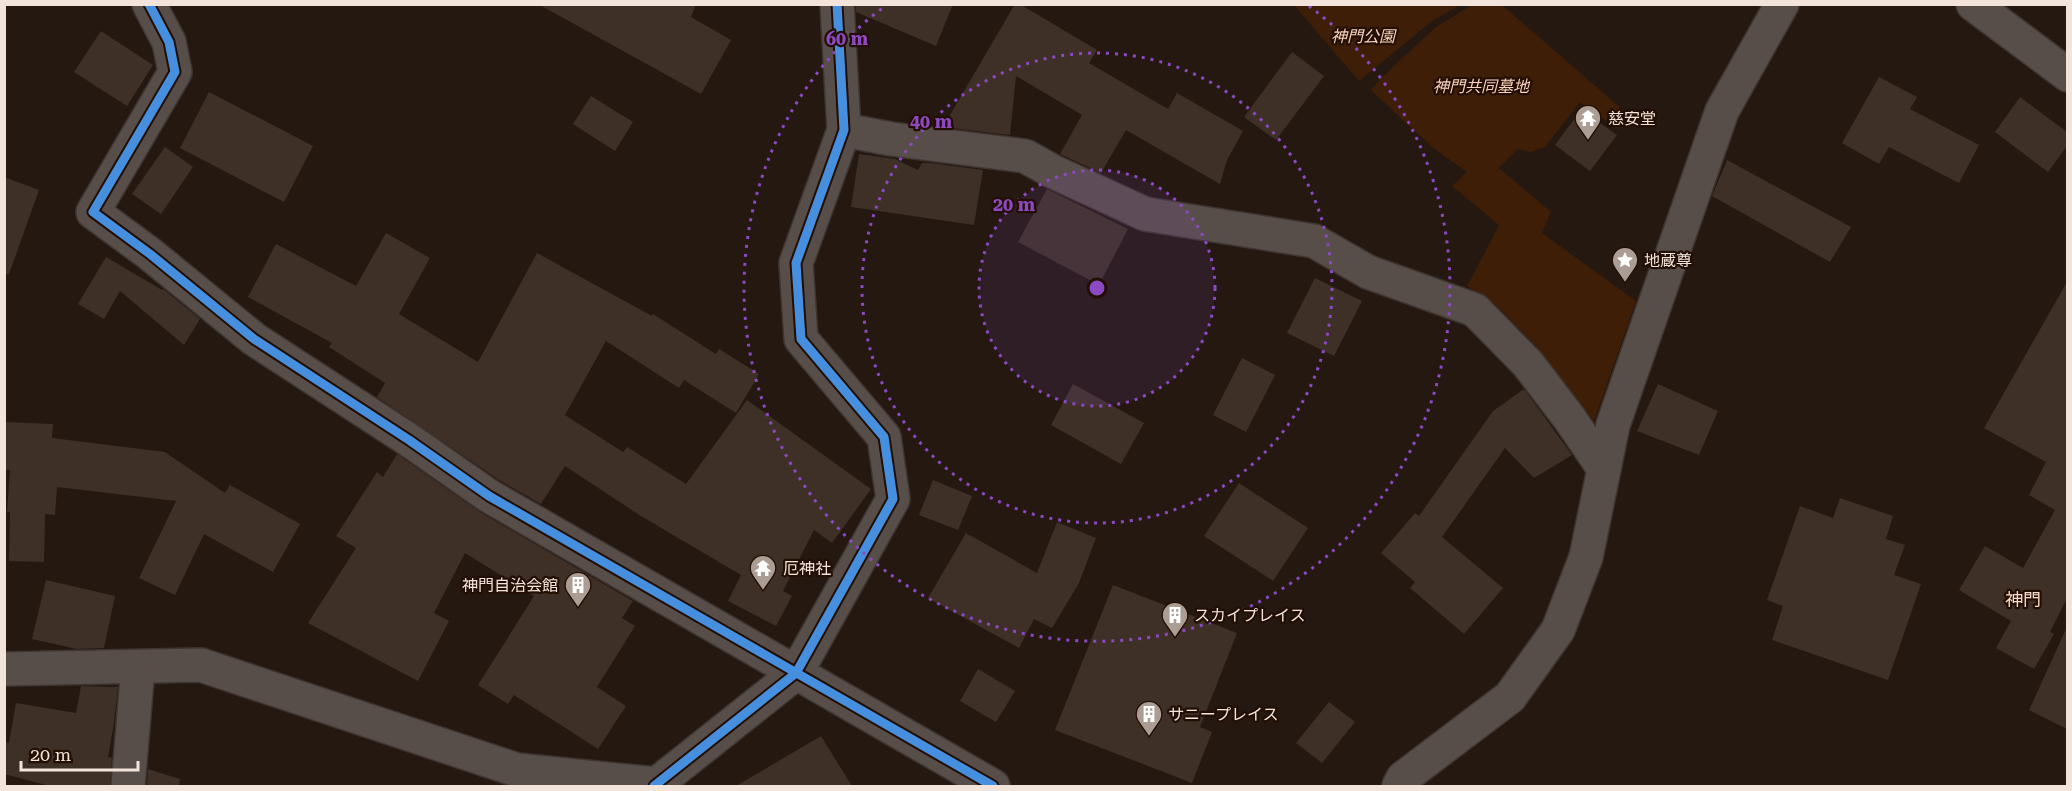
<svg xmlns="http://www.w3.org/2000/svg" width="2072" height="791" viewBox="0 0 2072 791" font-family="'Roboto Serif','Noto Sans JP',serif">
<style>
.green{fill:#3f1e07}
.building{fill:#3e3027}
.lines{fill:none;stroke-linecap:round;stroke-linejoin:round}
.minor-casing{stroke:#3f3530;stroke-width:36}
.minor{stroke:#584e49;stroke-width:33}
.cycleway-casing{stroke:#220e02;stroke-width:13}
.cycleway{stroke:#468fdf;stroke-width:9}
.ring{fill:none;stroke:#8d48c3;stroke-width:3;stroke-dasharray:3 6}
.labels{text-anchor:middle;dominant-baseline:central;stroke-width:4.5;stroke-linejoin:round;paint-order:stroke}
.park-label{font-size:16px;font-style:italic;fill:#f8d2bd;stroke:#220e02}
.poi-label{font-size:16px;fill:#f3e4db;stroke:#220e02;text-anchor:start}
.neighbourhood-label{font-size:18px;fill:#f7d8c6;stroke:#220e02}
.centre{fill:#8d48c3;stroke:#220e02;stroke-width:3}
.ring-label{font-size:18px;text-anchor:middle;font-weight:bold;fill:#8d48c3;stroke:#220e02;stroke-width:4.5;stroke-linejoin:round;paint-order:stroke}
</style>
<rect width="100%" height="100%" fill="#241811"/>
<g class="green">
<polygon points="1294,5 1460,5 1432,21 1359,81"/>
<polygon points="1472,5 1502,5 1632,118 1618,129 1580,102 1545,147 1531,152 1518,149 1499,168 1551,212 1542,233 1636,301 1594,421 1535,345 1496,305 1467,286 1499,225 1452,186 1467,172 1432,147 1371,90 1382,77 1436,27"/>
</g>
<g class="building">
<polygon points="538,4 696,4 691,17 731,40 701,94"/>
<polygon points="856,4 953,4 936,46 856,12"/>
<polygon points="1015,4 1023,4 1023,6 1097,50 1089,63 1168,109 1177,93 1243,131 1227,160 1220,184 1126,130 1101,173 1060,154 1082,115 1016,76 1010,135 943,127"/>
<polygon points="101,31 153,65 127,106 74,72"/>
<polygon points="1292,52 1324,76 1276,140 1244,117"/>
<polygon points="1879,77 1917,97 1910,109 1979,145 1959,183 1889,147 1879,164 1842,143"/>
<polygon points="209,92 313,146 284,202 180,148"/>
<polygon points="591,96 633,122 615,151 573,124"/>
<polygon points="2020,97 2067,132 2067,146 2048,172 1995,132"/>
<polygon points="1586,113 1617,135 1590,171 1555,145 1578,114 1583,117"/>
<polygon points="165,147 193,167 161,214 132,194"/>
<polygon points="859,154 895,159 918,170 922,163 930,163 983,170 974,225 851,207"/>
<polygon points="1727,160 1851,227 1830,262 1712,196"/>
<polygon points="4,177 39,190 9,274 4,274"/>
<polygon points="1047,189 1128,229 1099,285 1018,242"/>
<polygon points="386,233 430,258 399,314 478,362 537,253 652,316 653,314 716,354 719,349 759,374 736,413 684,380 679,388 606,341 565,415 623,452 627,447 686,484 747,400 871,489 832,543 814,530 783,591 792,596 776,626 728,601 741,575 641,516 565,466 541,504 499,480 377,397 385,383 329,347 332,343 248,297 276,244 356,286"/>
<polygon points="106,257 162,290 163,289 200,319 184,345 120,291 104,319 78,304"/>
<polygon points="1315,278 1362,301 1334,356 1287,333"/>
<polygon points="2067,282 2067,598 2050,632 2054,634 2034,669 1996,648 2011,621 1959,590 1985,546 2023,568 2055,510 2029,495 2046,462 1984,428"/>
<polygon points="1242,358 1275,375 1246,432 1213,415"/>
<polygon points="1073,384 1144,423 1121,464 1051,425"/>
<polygon points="1658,384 1718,411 1699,455 1637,431"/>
<polygon points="1524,389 1572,455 1534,478 1505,448 1442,537 1503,588 1464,634 1410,588 1415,582 1381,553 1415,513 1419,516 1493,411"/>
<polygon points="4,422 53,424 52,438 165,452 225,493 230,485 300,524 273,572 204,534 175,595 139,578 176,501 57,487 55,515 45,514 44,562 9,561 10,512 7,512 10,470 4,470"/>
<polygon points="397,454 480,512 633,601 622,618 635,626 597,687 626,706 598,749 514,695 508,704 478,685 534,596 465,553 434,613 449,621 418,681 308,623 356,548 336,536 377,472 383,477"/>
<polygon points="933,480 972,496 958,530 919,515"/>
<polygon points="1239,483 1308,528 1273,581 1204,536"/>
<polygon points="1840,498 1893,516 1886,539 1905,545 1894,575 1921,584 1888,680 1772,640 1783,606 1767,600 1800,506 1833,518"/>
<polygon points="1057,522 1096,538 1079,583 1052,628 1034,619 1019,648 928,598 966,533 1037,573"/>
<polygon points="46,580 115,596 104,648 77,649 32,639"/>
<polygon points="1113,585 1237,633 1200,727 1212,732 1192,783 1055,730"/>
<polygon points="2067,627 2067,729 2029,710"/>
<polygon points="978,669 1015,691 996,722 960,701"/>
<polygon points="81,686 118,687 114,723 108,757 112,758 110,786 50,786 4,774 4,742 9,743 16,703 76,713"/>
<polygon points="1329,702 1355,722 1322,763 1296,743"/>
<polygon points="821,736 852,786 736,786"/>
<polygon points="148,769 180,779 179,786 147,786"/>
</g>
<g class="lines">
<g class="minor-casing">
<g id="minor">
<polyline points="149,4 169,42 175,72 93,212 150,254 254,339 409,440 489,496 993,786"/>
<polyline points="1973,4 2068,75"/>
<polyline points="844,130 891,139 1025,156 1052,171 1145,214 1314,241 1368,272 1475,310 1528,364 1570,419 1604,469"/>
<polyline points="4,669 201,665 517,770 656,784"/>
<polyline points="128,786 138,667"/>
<polyline points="654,786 796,673 893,499 884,437 801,339 796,263 844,130 837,4"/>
<polyline points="1399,786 1403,778 1510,697 1558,630 1586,557 1613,425 1722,111 1782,4"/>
</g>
</g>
<use href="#minor" class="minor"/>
<g class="cycleway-casing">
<g id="cycleway">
<polyline points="149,4 169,42 175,72 93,212 150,254 254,339 409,440 489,496 993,786"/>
<polyline points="654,786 796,673 893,499 884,437 801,339 796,263 844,130 837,4"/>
</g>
</g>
<use href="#cycleway" class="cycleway"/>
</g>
<circle cx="1097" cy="288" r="118" fill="#8d48c3" fill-opacity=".12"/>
<g class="ring">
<circle cx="1097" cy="288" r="118"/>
<circle cx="1097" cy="288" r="235"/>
<path d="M1309 6A353 353 0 1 1 885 6"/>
</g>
<defs>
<g id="temple-pin" transform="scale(1.35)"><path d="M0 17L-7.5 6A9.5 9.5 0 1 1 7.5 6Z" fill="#ab9d94" stroke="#220e02"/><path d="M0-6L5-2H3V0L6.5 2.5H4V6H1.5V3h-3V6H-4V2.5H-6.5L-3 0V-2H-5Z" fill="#fff"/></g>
<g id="sight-pin" transform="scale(1.35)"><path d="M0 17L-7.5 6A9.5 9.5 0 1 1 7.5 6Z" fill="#ab9d94" stroke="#220e02"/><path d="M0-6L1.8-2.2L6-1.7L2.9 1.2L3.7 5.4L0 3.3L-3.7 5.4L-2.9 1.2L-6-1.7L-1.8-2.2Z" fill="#fff"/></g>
<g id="building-pin" transform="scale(1.35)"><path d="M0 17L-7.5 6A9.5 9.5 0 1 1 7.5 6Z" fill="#ab9d94" stroke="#220e02"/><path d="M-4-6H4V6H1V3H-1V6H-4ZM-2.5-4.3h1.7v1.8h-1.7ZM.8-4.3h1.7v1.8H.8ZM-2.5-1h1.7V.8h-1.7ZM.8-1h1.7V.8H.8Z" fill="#fff"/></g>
</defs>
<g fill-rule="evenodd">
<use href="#temple-pin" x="1588" y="118"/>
<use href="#sight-pin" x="1625" y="260"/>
<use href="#temple-pin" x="763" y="568"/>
<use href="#building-pin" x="578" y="585"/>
<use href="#building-pin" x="1175" y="615"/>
<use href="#building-pin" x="1149" y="714"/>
</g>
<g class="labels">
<g class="park-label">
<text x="1363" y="36">神門公園</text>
<text x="1481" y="86">神門共同墓地</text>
</g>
<g class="poi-label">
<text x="1608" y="118">慈安堂</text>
<text x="1644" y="260">地蔵尊</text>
<text x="783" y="568">厄神社</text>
<text x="558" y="585" text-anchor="end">神門自治会館</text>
<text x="1194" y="615">スカイプレイス</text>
<text x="1168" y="714">サニープレイス</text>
</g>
<g class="neighbourhood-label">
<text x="2023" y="599">神門</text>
</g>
</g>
<circle cx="1097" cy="288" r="9" class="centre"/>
<g class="ring-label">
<text x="847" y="45">60 m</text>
<text x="931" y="128">40 m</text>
<text x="1014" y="211">20 m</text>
</g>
<rect width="2072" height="791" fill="none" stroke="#f3e4db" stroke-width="12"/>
<path d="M21 761v9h117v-9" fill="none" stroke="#f3e4db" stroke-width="3"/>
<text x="30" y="761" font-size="18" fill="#f3e4db" stroke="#220e02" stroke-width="4.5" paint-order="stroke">20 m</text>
</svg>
